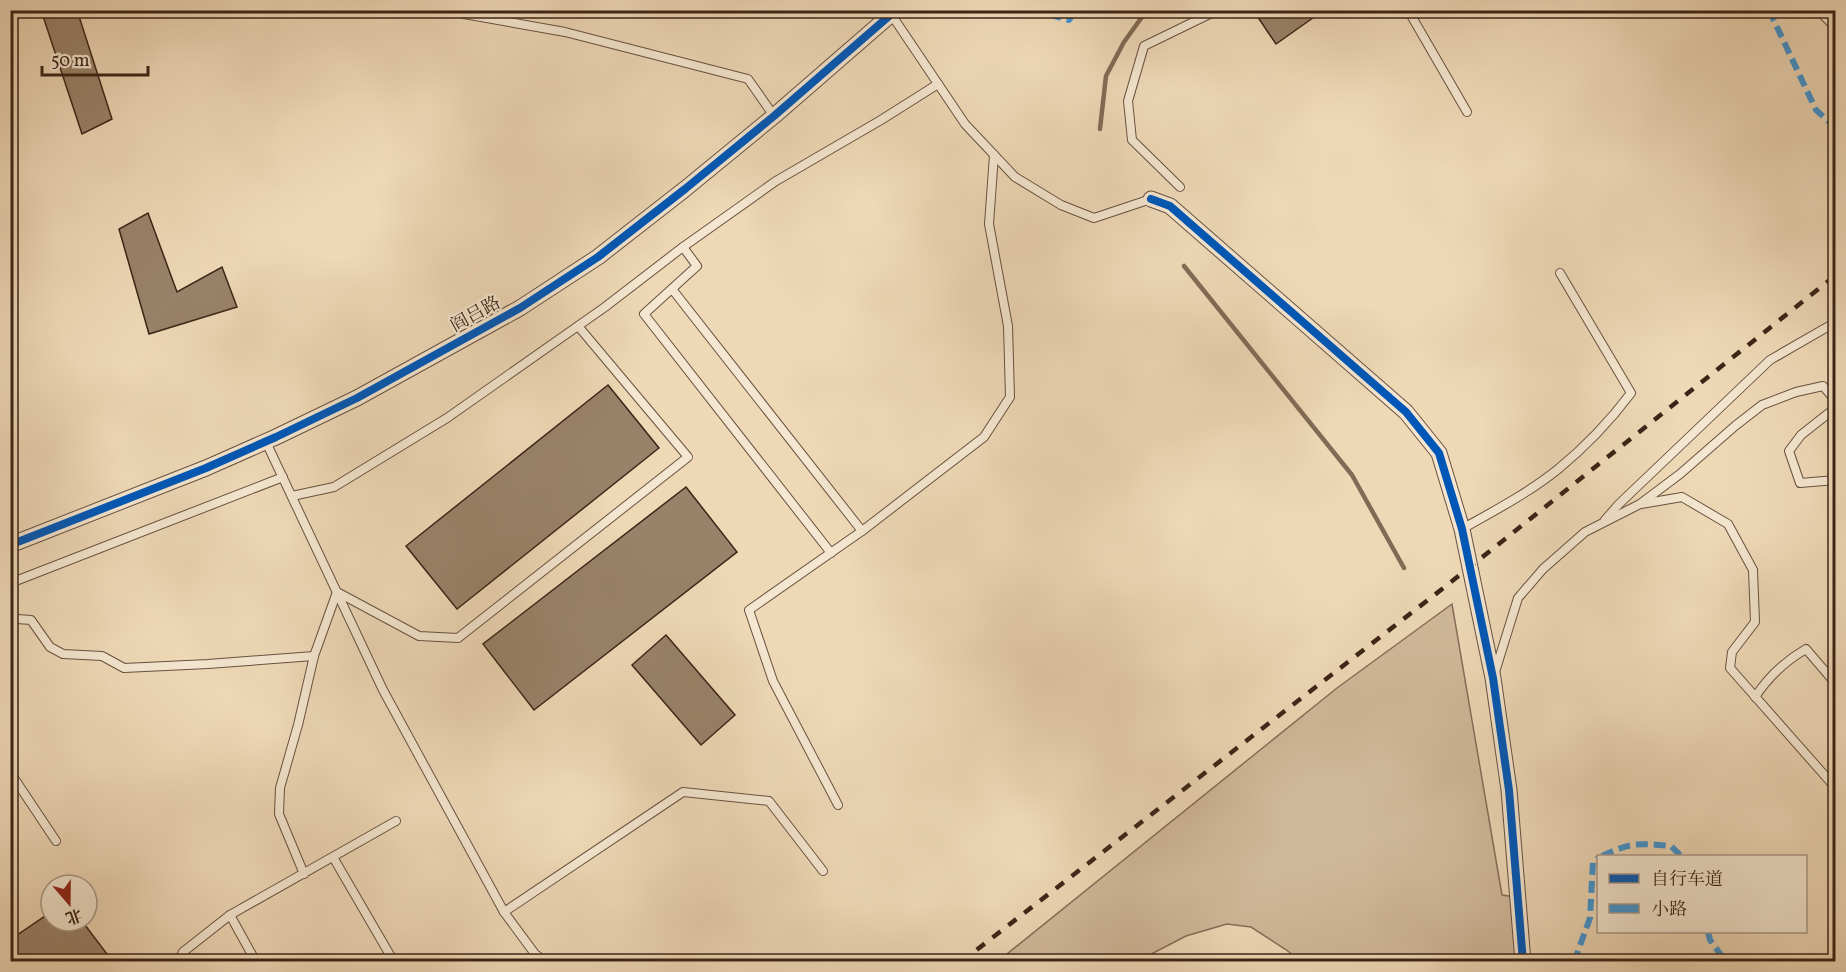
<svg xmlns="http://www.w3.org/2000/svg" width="1846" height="972" viewBox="0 0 1846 972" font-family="Vollkorn,'Noto Serif SC',serif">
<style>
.green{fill:#d0b99b;stroke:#866e59;stroke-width:1.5}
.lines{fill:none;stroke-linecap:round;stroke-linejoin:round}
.stream{stroke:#826b56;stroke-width:4.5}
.building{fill:#99826a;stroke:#3c2417;stroke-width:1.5}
.service-casing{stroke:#68513f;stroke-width:10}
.minor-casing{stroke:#68513f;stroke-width:17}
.service{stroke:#f4e6d0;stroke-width:8}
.minor{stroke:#f4e6d0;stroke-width:15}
.rail{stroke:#3c2417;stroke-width:4.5;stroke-dasharray:10 10;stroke-linecap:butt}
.quiet{stroke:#3f95d4;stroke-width:6;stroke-dasharray:12 6;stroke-linecap:butt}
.cycleway-casing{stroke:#f4e6d0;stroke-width:11}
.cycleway{stroke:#0057b8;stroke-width:8}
.labels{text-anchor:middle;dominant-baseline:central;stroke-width:4.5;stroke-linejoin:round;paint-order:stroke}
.street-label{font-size:18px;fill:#3c2417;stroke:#f4e6d0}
</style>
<rect width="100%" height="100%" fill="#eed8b6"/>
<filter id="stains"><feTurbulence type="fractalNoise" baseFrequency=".00333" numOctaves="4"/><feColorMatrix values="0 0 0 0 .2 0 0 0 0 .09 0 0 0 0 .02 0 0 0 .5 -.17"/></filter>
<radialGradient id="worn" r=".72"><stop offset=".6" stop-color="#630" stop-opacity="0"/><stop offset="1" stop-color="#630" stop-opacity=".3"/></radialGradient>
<polygon class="green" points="1452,604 1502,895 1522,898 1529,961 1301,961 1285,949 1251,927 1227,924 1186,936 1138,961 997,962 1337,688"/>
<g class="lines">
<g class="stream">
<polyline points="1100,129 1106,76 1124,42 1147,10"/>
<polyline points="1184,266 1352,475 1404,568"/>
</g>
</g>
<g class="building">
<polygon points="41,10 77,10 112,119 82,134"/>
<polygon points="1253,10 1324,10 1276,44"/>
<polygon points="148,213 177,292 222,267 237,307 149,334 119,229"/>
<polygon points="608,385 659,448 457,609 406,546"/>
<polygon points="686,487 737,552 534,710 483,644"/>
<polygon points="666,635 735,715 701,745 632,665"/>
<polygon points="51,912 51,921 82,921 113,962 10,962 10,940"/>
</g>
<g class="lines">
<g class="service-casing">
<g id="service">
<polyline points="459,10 464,14 565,32 748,79 774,116"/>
<polyline points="1408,10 1467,112"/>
<polyline points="891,14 965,124 1015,177 1061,205 1094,218 1151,199"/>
<polyline points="1180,187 1132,140 1128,101 1144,46 1218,10"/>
<polyline points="683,247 697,266 644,314 831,553"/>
<polyline points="672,289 862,531"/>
<polyline points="266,442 383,690 504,912 535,954 546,962"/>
<polyline points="292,496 334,487 447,418 605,307 683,247 776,181 881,120 938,84"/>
<polyline points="1641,504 1682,497 1728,524 1753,570 1755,622 1732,652 1730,668 1834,786"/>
<polyline points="1605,520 1619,504 1770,360 1836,322"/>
<path d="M1462,529c32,-18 66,-36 95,-59 27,-22 53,-49 74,-77l-71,-120"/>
<polyline points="10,574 13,582 283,477"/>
<polyline points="10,623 17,619 31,620 50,647 63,654 102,656 124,668 208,664 314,656"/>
<polyline points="1495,672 1518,598 1543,569 1585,532 1640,504 1680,474 1735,426 1762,405 1796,392 1823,386 1835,400 1834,409 1801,435 1789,451 1800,483 1836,480"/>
<path d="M1755,697c14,-21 30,-36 51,-48l30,35"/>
<polyline points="10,772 56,841"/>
<polyline points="838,805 773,681 749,610 862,531 984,437 1010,397 1008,326 989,224 994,155"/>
<polyline points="333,857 394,962"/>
<polyline points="304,874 279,814 280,788 298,725 314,656 337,592 419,636 458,638 688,457 578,326"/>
<polyline points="504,912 683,792 769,801 823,871"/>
<polyline points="230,915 256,962"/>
<polyline points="178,962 183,952 230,915 396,821"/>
</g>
</g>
<g class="minor-casing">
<g id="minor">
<polyline points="1823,10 1836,23"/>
<polyline points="1151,199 1170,206 1406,412 1439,453 1462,529 1493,678 1509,790 1523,962"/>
<polyline points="10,545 206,468 276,437 357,398 520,308 598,257 685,189 774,116 896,10"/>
</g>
</g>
<use href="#service" class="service"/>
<use href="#minor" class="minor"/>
<polyline class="rail" points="961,962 1446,586 1836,275"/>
<g class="quiet">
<polyline points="1032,10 1069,20 1076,10"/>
<polyline points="1769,10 1816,110 1836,128"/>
<polyline points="1834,786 1836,786"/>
<path d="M1602,856c30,-14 35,-13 69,-10l10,10"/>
<polyline points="1708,932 1710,940 1726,962"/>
<polyline points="1574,962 1590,918 1593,861 1598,858"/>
</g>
<g class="cycleway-casing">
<g id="cycleway">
<polyline points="1151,199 1170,206 1406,412 1439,453 1462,529 1493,678 1509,790 1523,962"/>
<polyline points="10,545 206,468 276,437 357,398 520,308 598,257 685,189 774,116 896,10"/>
</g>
</g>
<use href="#cycleway" class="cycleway"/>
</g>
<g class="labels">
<g class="street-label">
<text transform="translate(476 315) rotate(-29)">阎吕路</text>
</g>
</g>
<rect width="1846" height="972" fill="none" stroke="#eed8b6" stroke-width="36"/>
<rect x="12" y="12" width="1822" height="948" fill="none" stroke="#3c2417" stroke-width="3"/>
<rect x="18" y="18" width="1810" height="936" fill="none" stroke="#3c2417" stroke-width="1.5"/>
<rect x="1597" y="855" width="210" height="78" fill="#f4e6d0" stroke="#aa9886" stroke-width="1.5"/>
<rect x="1609" y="874" width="30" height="9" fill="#0057b8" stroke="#aa9886" stroke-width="1.5"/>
<text x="1651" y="885" font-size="18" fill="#3c2417">自行车道</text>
<rect x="1609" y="904" width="30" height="9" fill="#3f95d4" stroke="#aa9886" stroke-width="1.5"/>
<text x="1651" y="915" font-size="18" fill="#3c2417">小路</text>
<g transform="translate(69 903) rotate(160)"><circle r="28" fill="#f4e6d0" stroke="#aa9886" stroke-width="1.5"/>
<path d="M0-4.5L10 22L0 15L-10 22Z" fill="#8f2418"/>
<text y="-9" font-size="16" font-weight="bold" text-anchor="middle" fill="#3c2417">北</text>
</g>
<path d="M42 66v9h106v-9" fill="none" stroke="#3c2417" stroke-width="3"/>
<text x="51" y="66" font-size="18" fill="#3c2417" stroke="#f4e6d0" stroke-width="4.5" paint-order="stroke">50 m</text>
<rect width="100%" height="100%" filter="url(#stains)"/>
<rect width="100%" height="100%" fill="url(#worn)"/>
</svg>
